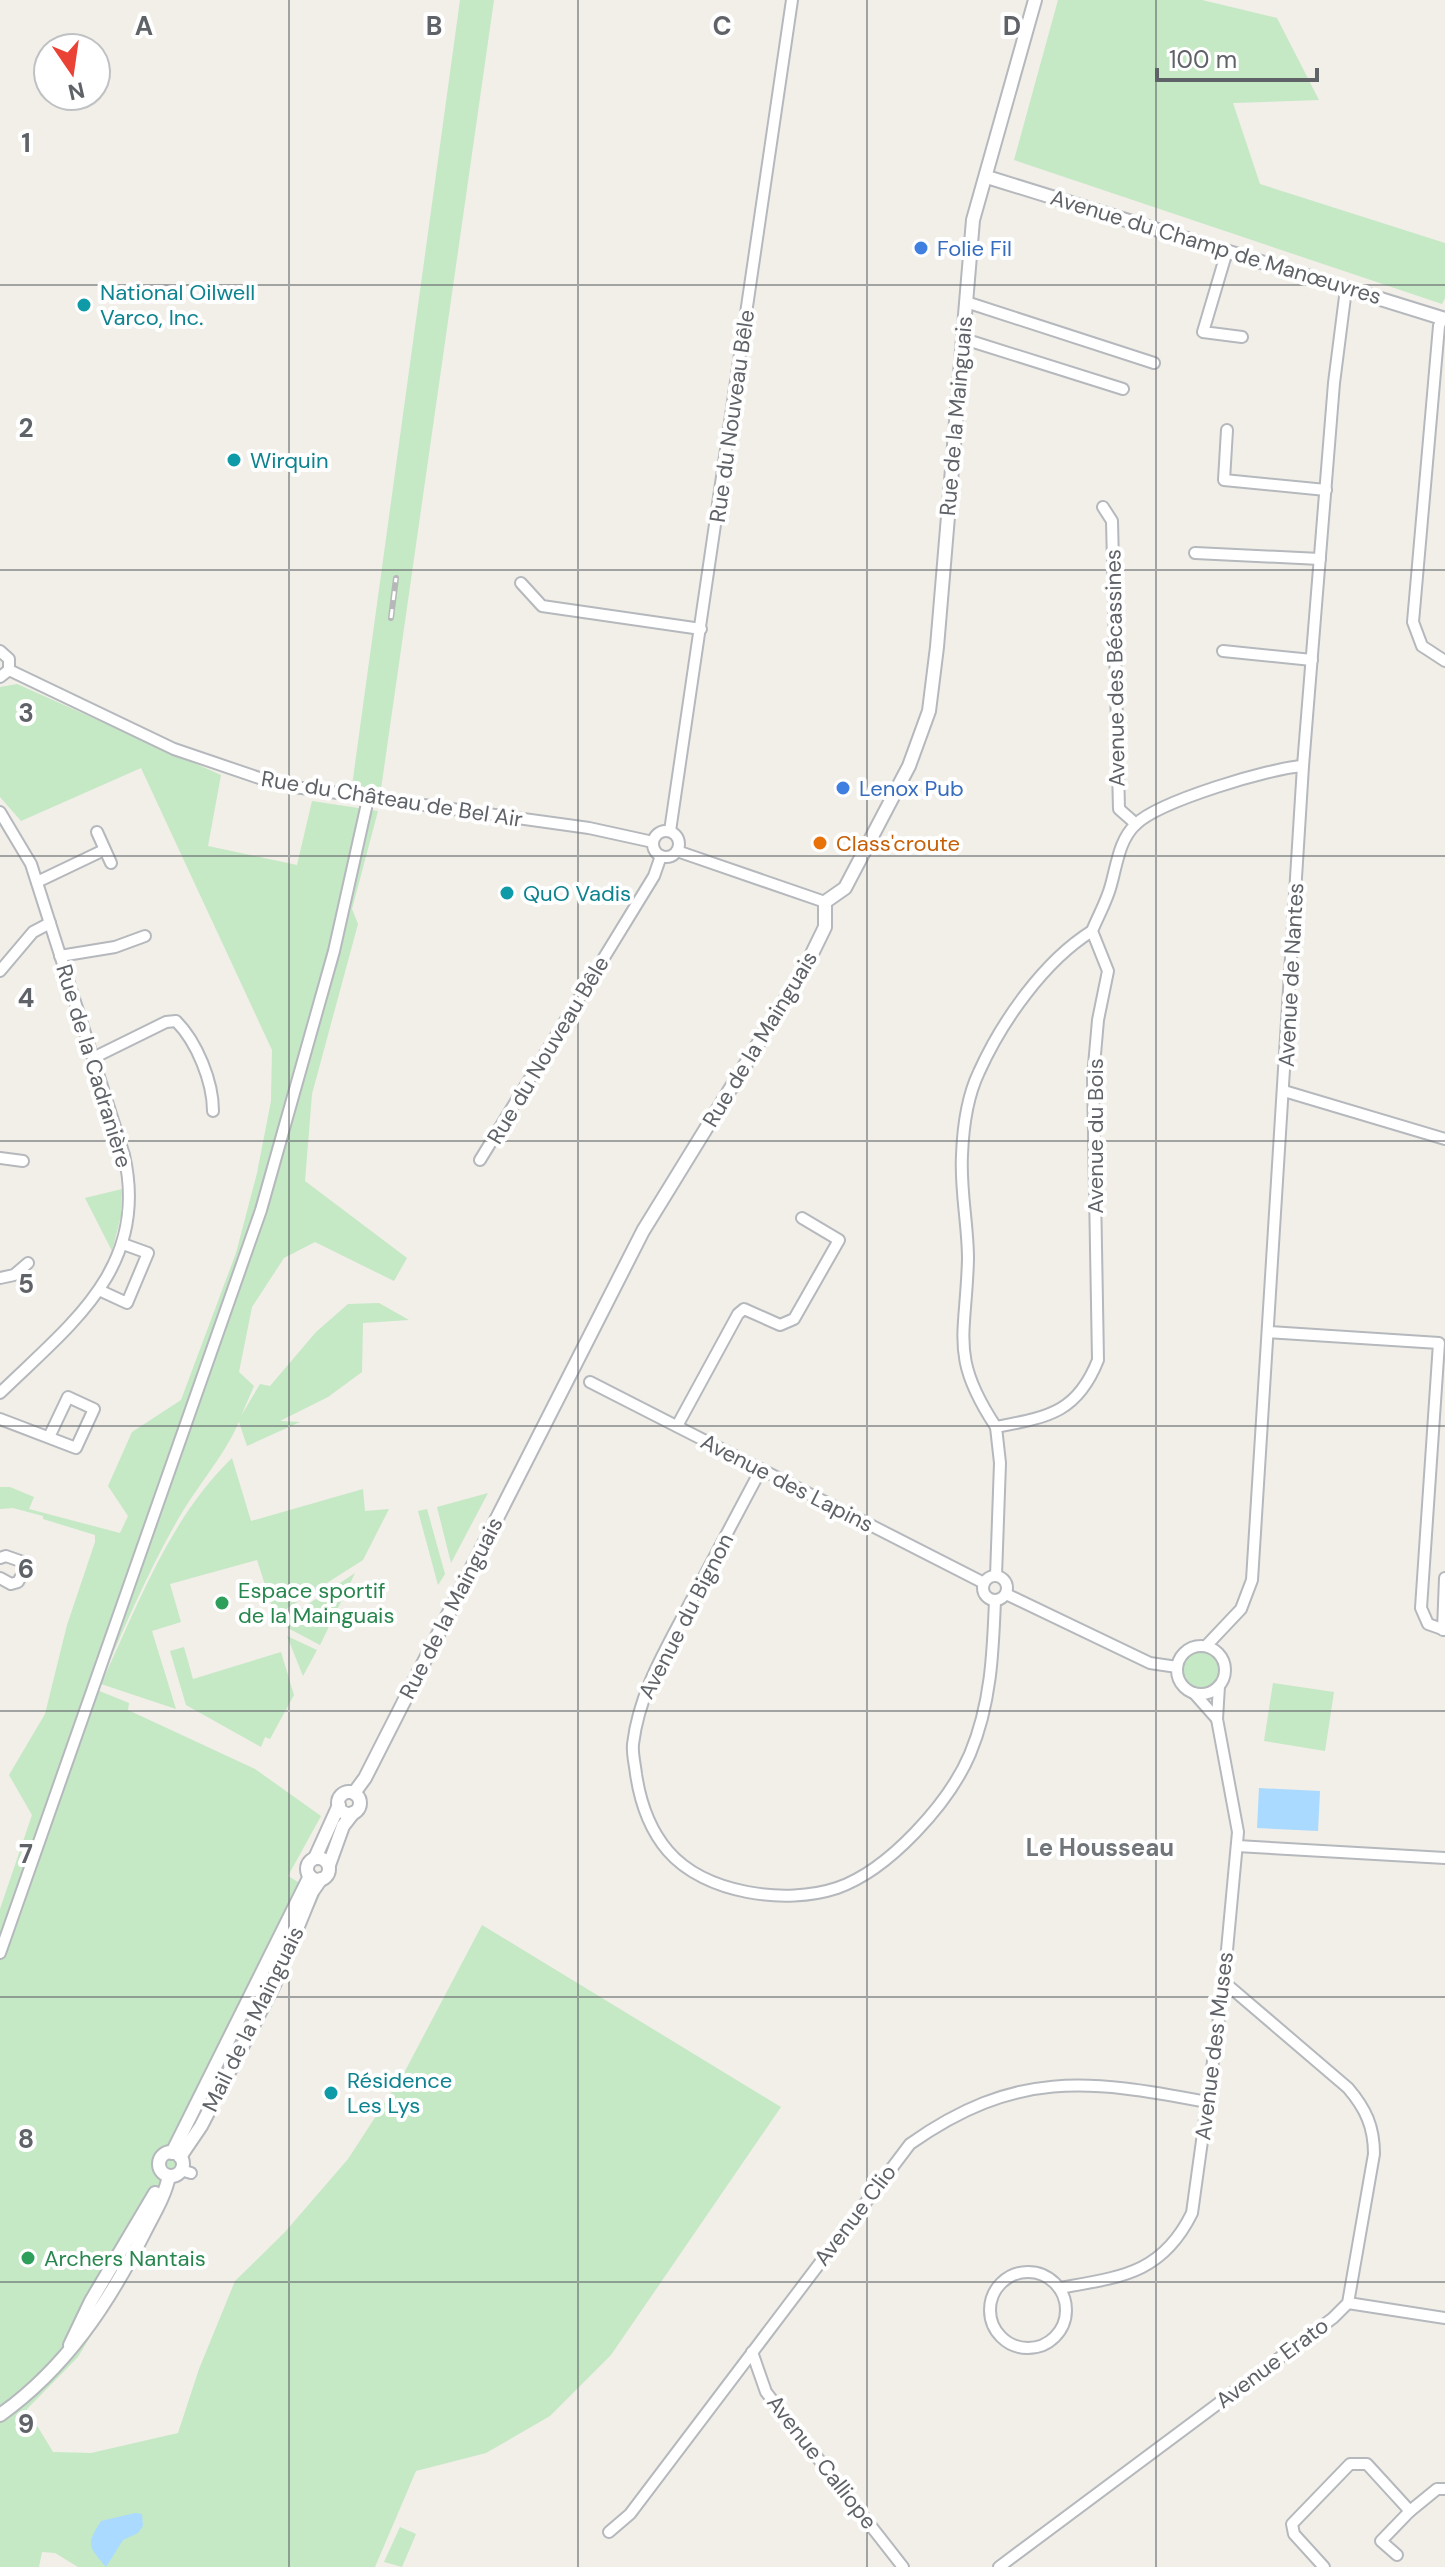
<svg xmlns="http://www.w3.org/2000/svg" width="1445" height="2567" viewBox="0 0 1445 2567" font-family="'DM Sans',sans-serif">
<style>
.green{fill:#c5e8c5}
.water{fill:#aadaff}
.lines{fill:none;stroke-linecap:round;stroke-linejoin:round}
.minor-casing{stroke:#b5b8bc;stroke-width:14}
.tertiary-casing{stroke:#b5b8bc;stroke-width:16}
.minor{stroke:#fff;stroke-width:10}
.tertiary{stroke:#fff;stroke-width:12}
.rail-casing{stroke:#b6b7b8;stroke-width:6}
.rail{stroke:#fff;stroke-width:3;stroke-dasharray:9;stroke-linecap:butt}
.grid{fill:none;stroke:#5f6368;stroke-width:2;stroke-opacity:0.55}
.shop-dot{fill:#3f7fe0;stroke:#fff;stroke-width:3}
.culture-dot{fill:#0f9aa8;stroke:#fff;stroke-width:3}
.food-dot{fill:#e8710a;stroke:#fff;stroke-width:3}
.leisure-dot{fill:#2e9e5b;stroke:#fff;stroke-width:3}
.labels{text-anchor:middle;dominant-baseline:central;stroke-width:8;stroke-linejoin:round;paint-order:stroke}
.street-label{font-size:22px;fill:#5f6368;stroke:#fff}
.shop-label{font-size:22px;fill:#366cbe;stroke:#fff;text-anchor:start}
.culture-label{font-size:22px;fill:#0d838f;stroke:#fff;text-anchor:start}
.food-label{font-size:22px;fill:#c56008;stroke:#fff;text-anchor:start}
.leisure-label{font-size:22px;fill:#27864d;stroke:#fff;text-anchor:start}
.neighbourhood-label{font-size:24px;font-weight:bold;fill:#70757a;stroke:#fff}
.grid-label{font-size:26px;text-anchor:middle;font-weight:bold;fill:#5f6368;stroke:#fff;stroke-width:8;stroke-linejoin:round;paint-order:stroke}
</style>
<rect width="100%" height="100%" fill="#f1efe8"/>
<g class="green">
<polygon points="460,0 494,0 381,789 352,786"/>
<polygon points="1058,0 1202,0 1277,18 1319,100 1233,103 1260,184 1445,243 1445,298 1442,304 1014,160"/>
<path d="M17,684l204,91 -13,71 89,19 15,-64 66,10 -26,98 6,15 -46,170 -7,87 102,77 -13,23 -79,-39 -31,16 -32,49 -13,65 15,14 -13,30 19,-32 10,2 46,-54 32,-28 31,-1 30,17 -46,3 -1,49 -34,25 -48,24 20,1 -53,24 -8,-24c-16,36 -43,65 -62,99 -31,54 -55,112 -80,169l32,13 -1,7 127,59 66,47 -33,60 32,19 -43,92 -172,325 -27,45 -51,52 26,43 38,1 87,-20 21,-64 36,-88 50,-49 63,-73 56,-86 78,-148 299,182 -170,248 -61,61 -64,37 -70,18 -41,96h-297l-23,-14 -13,-1 -3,15h-39v-658l32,-94 -23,-40 36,-61 22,-89 28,-83v-7l-52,-16v-3l-30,-8 -13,1v-22h10l24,10 -5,12 91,24 8,-17 -20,-30 24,-54 49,-32 55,-147 21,-80 14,-72 1,-51 -131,-282 -120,53 -21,-24v-110z"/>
<polygon points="122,1189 121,1216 112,1251 85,1198"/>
<path d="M232,1458l19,63 112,-32 2,22 24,-2 -26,51 -88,56 -18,-56 -87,24 11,38 -29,9 24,78 -75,-25c37,-79 68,-165 131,-226z"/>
<polygon points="488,1493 451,1563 437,1507"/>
<polygon points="427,1509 445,1574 438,1585 418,1511"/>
<polygon points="355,1573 320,1645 284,1626 283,1621"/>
<polygon points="287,1636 317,1650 303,1676"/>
<polygon points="184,1647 193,1679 281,1652 294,1695 270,1739 265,1737 261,1747 186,1705 170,1651"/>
<circle cx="1201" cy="1670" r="20"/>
<polygon points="1273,1683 1334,1692 1325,1751 1264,1741"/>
<polygon points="400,2527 416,2534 402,2567 384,2562"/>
</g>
<g class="water">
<polygon points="1259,1788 1320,1791 1318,1831 1257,1828"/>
<path d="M135,2513l7,1 1,12 -5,7 -15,7 -17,27c-17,-21 -21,-21 -5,-46z"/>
</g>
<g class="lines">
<g class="minor-casing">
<g id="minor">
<polyline points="1227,251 1203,332 1242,337"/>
<polyline points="966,302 1154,363"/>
<polyline points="1442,318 1439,326 1413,622 1422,646 1445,661"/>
<polyline points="964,339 1123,389"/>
<polyline points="1227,430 1224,480 1326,490"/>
<polyline points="1103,507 1112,521 1119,809 1136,824"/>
<polyline points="1195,553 1320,559"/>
<polyline points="521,583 542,606 701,629"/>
<polyline points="0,651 9,659 9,670"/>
<polyline points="1223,651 1312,660"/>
<polyline points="9,670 174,749 280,785 589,828 653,842"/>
<polyline points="0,677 9,670"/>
<path d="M0,812l31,52 93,291c26,112 -53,169 -124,238"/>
<circle cx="666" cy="844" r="13"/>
<polyline points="670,831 792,0"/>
<polyline points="97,832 111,863"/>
<polyline points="677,851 825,902"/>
<polyline points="37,882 104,850"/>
<polyline points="60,956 115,947 145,936"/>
<polyline points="0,971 33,932 50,923"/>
<path d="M93,1058l73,-36 10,-1c21,21 37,61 37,90"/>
<polyline points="1284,1091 1445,1139"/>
<polyline points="0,1158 23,1161"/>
<polyline points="480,1160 654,876 661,856"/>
<polyline points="0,1278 14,1275 28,1263"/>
<polyline points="101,1291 127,1303 148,1253 123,1244"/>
<polyline points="1268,1332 1439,1343 1421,1608 1428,1624 1445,1630"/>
<polyline points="590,1382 984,1583"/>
<polyline points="0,1419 76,1448 94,1409 68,1397 49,1437"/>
<polyline points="677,1426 738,1314 744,1309 780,1325 794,1319 839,1240 802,1218"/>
<path d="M996,1427c-47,-71 -30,-90 -28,-168 0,-35 -8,-69 -6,-104 1,-27 5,-58 17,-83 23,-51 65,-111 113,-141"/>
<path d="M760,1471c-24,45 -47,89 -71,134 -23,44 -50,88 -56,139 -1,10 2,20 3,30 4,27 14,56 32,77 37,43 118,54 169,37 52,-18 112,-85 133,-134 21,-50 23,-101 25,-154"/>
<polyline points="0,1558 6,1556 23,1562 25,1569 18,1582 11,1584 0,1578"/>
<path d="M996,1576l4,-113 -4,-36c52,-10 81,-14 102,-67l-5,-283 5,-57 10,-49 -16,-40c6,-15 15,-30 19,-46 6,-21 8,-45 25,-61 24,-23 134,-56 167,-58"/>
<circle cx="995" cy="1588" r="12"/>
<polyline points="1006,1594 1150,1663 1177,1667"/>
<polyline points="1443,1630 1445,1578"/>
<polyline points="1206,1646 1241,1609 1252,1580 1303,766 1334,383 1346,289"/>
<circle cx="1201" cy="1670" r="24"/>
<polyline points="1194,1693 1217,1719"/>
<polyline points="1237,1846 1445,1858"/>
<polyline points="0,1953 261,1210 334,951 368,799"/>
<polyline points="181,2170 191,2173"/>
<circle cx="1028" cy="2310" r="38"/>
<path d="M1059,2288c62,-11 103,-14 133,-75l32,-231 14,-150 -21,-113 2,-33"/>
<polyline points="1348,2303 1445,2318"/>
<polyline points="752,2352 766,2392 903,2567"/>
<path d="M609,2532l21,-18 280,-370c105,-74 177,-65 297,-42"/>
<polyline points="1397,2555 1381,2541 1410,2511"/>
<path d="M999,2567l334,-249 15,-15 26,-149c0,-27 -8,-45 -26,-66l-124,-106"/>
<polyline points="1324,2567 1294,2534 1292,2524 1350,2464 1367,2464 1410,2511 1437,2489 1445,2489"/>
</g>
</g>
<g class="tertiary-casing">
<g id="tertiary">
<polyline points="987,177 1445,319"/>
<circle cx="349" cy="1803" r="11"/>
<polyline points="354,1793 365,1778 643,1231 806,966 825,927 825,902 845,888 909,766 929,711 937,647 973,220 1035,0"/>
<circle cx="318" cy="1869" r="11"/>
<polyline points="315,1858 339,1805"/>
<polyline points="329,1865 343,1826 353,1813"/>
<circle cx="171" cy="2164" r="12"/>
<polyline points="172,2153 310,1876"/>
<polyline points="180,2157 201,2126 274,1985 312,1892 321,1879"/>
<polyline points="70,2345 91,2301 155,2193"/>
<path d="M0,2415c66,-47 108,-111 144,-182 9,-18 21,-37 25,-57"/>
</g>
</g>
<use href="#minor" class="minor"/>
<use href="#tertiary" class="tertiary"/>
<g class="rail-casing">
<polyline id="rail" points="391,618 396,578"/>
</g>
<use href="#rail" class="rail"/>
</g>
<path class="grid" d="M289,0v2567M578,0v2567M867,0v2567M1156,0v2567M0,285h1445M0,570h1445M0,856h1445M0,1141h1445M0,1426h1445M0,1711h1445M0,1997h1445M0,2282h1445"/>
<g class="shop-dot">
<circle cx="921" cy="248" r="8"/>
<circle cx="843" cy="788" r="8"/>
</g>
<g class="culture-dot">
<circle cx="84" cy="305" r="8"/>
<circle cx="234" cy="460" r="8"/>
<circle cx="507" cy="893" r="8"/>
<circle cx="331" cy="2093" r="8"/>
</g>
<circle class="food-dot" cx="820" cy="843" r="8"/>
<g class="leisure-dot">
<circle cx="222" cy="1603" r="8"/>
<circle cx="28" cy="2258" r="8"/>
</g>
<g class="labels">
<g class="street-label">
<text transform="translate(1216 247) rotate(17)">Avenue du Champ de Manœuvres</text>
<text transform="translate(732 416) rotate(-82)">Rue du Nouveau Bêle</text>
<text transform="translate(956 416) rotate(-85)">Rue de la Mainguais</text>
<text transform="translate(1115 668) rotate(-91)">Avenue des Bécassines</text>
<text transform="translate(392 799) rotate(9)">Rue du Château de Bel Air</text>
<text transform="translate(1291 975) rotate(-87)">Avenue de Nantes</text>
<text transform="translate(760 1039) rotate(-59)">Rue de la Mainguais</text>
<text transform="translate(548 1050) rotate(-59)">Rue du Nouveau Bêle</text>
<text transform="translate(94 1066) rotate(73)">Rue de la Cadranière</text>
<text transform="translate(1095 1136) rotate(-90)">Avenue du Bois</text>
<text transform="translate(787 1483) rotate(27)">Avenue des Lapins</text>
<text transform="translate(451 1608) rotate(-63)">Rue de la Mainguais</text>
<text transform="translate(686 1616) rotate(-63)">Avenue du Bignon</text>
<text transform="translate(253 2019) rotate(-64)">Mail de la Mainguais</text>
<text transform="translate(1214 2046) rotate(-83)">Avenue des Muses</text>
<text transform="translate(855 2215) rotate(-53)">Avenue Clio</text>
<text transform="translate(1272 2363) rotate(-37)">Avenue Erato</text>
<text transform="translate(822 2462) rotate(52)">Avenue Calliope</text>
</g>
<g class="shop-label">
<text x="937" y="248">Folie Fil</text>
<text x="859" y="788">Lenox Pub</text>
</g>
<g class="culture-label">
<text x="100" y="292">National Oilwell<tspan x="100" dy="25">Varco, Inc.</tspan></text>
<text x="250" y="460">Wirquin</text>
<text x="523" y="893">QuO Vadis</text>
<text x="347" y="2080">Résidence<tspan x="347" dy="25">Les Lys</tspan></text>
</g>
<g class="food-label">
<text x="836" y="843">Class'croute</text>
</g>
<g class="leisure-label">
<text x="238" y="1590">Espace sportif<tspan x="238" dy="25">de la Mainguais</tspan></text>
<text x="44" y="2258">Archers Nantais</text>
</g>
<g class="neighbourhood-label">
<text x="1100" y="1847">Le Housseau</text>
</g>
</g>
<g class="grid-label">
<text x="144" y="35">A</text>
<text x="434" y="35">B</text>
<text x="722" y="35">C</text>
<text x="1012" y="35">D</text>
<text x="26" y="152">1</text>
<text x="26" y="437">2</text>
<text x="26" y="722">3</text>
<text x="26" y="1007">4</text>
<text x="26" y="1293">5</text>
<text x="26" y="1578">6</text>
<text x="26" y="1863">7</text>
<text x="26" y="2148">8</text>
<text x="26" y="2433">9</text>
</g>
<g transform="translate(72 72) rotate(167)"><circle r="38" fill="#ffffff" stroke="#bfc1c3" stroke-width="2"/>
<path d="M0-6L14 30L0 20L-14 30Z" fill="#ea4335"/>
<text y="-12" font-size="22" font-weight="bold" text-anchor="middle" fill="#5f6368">N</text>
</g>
<path d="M1157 68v12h160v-12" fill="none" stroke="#5f6368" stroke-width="4"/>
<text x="1169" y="68" font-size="24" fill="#5f6368" stroke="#ffffff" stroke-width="6" paint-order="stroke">100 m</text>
</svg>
